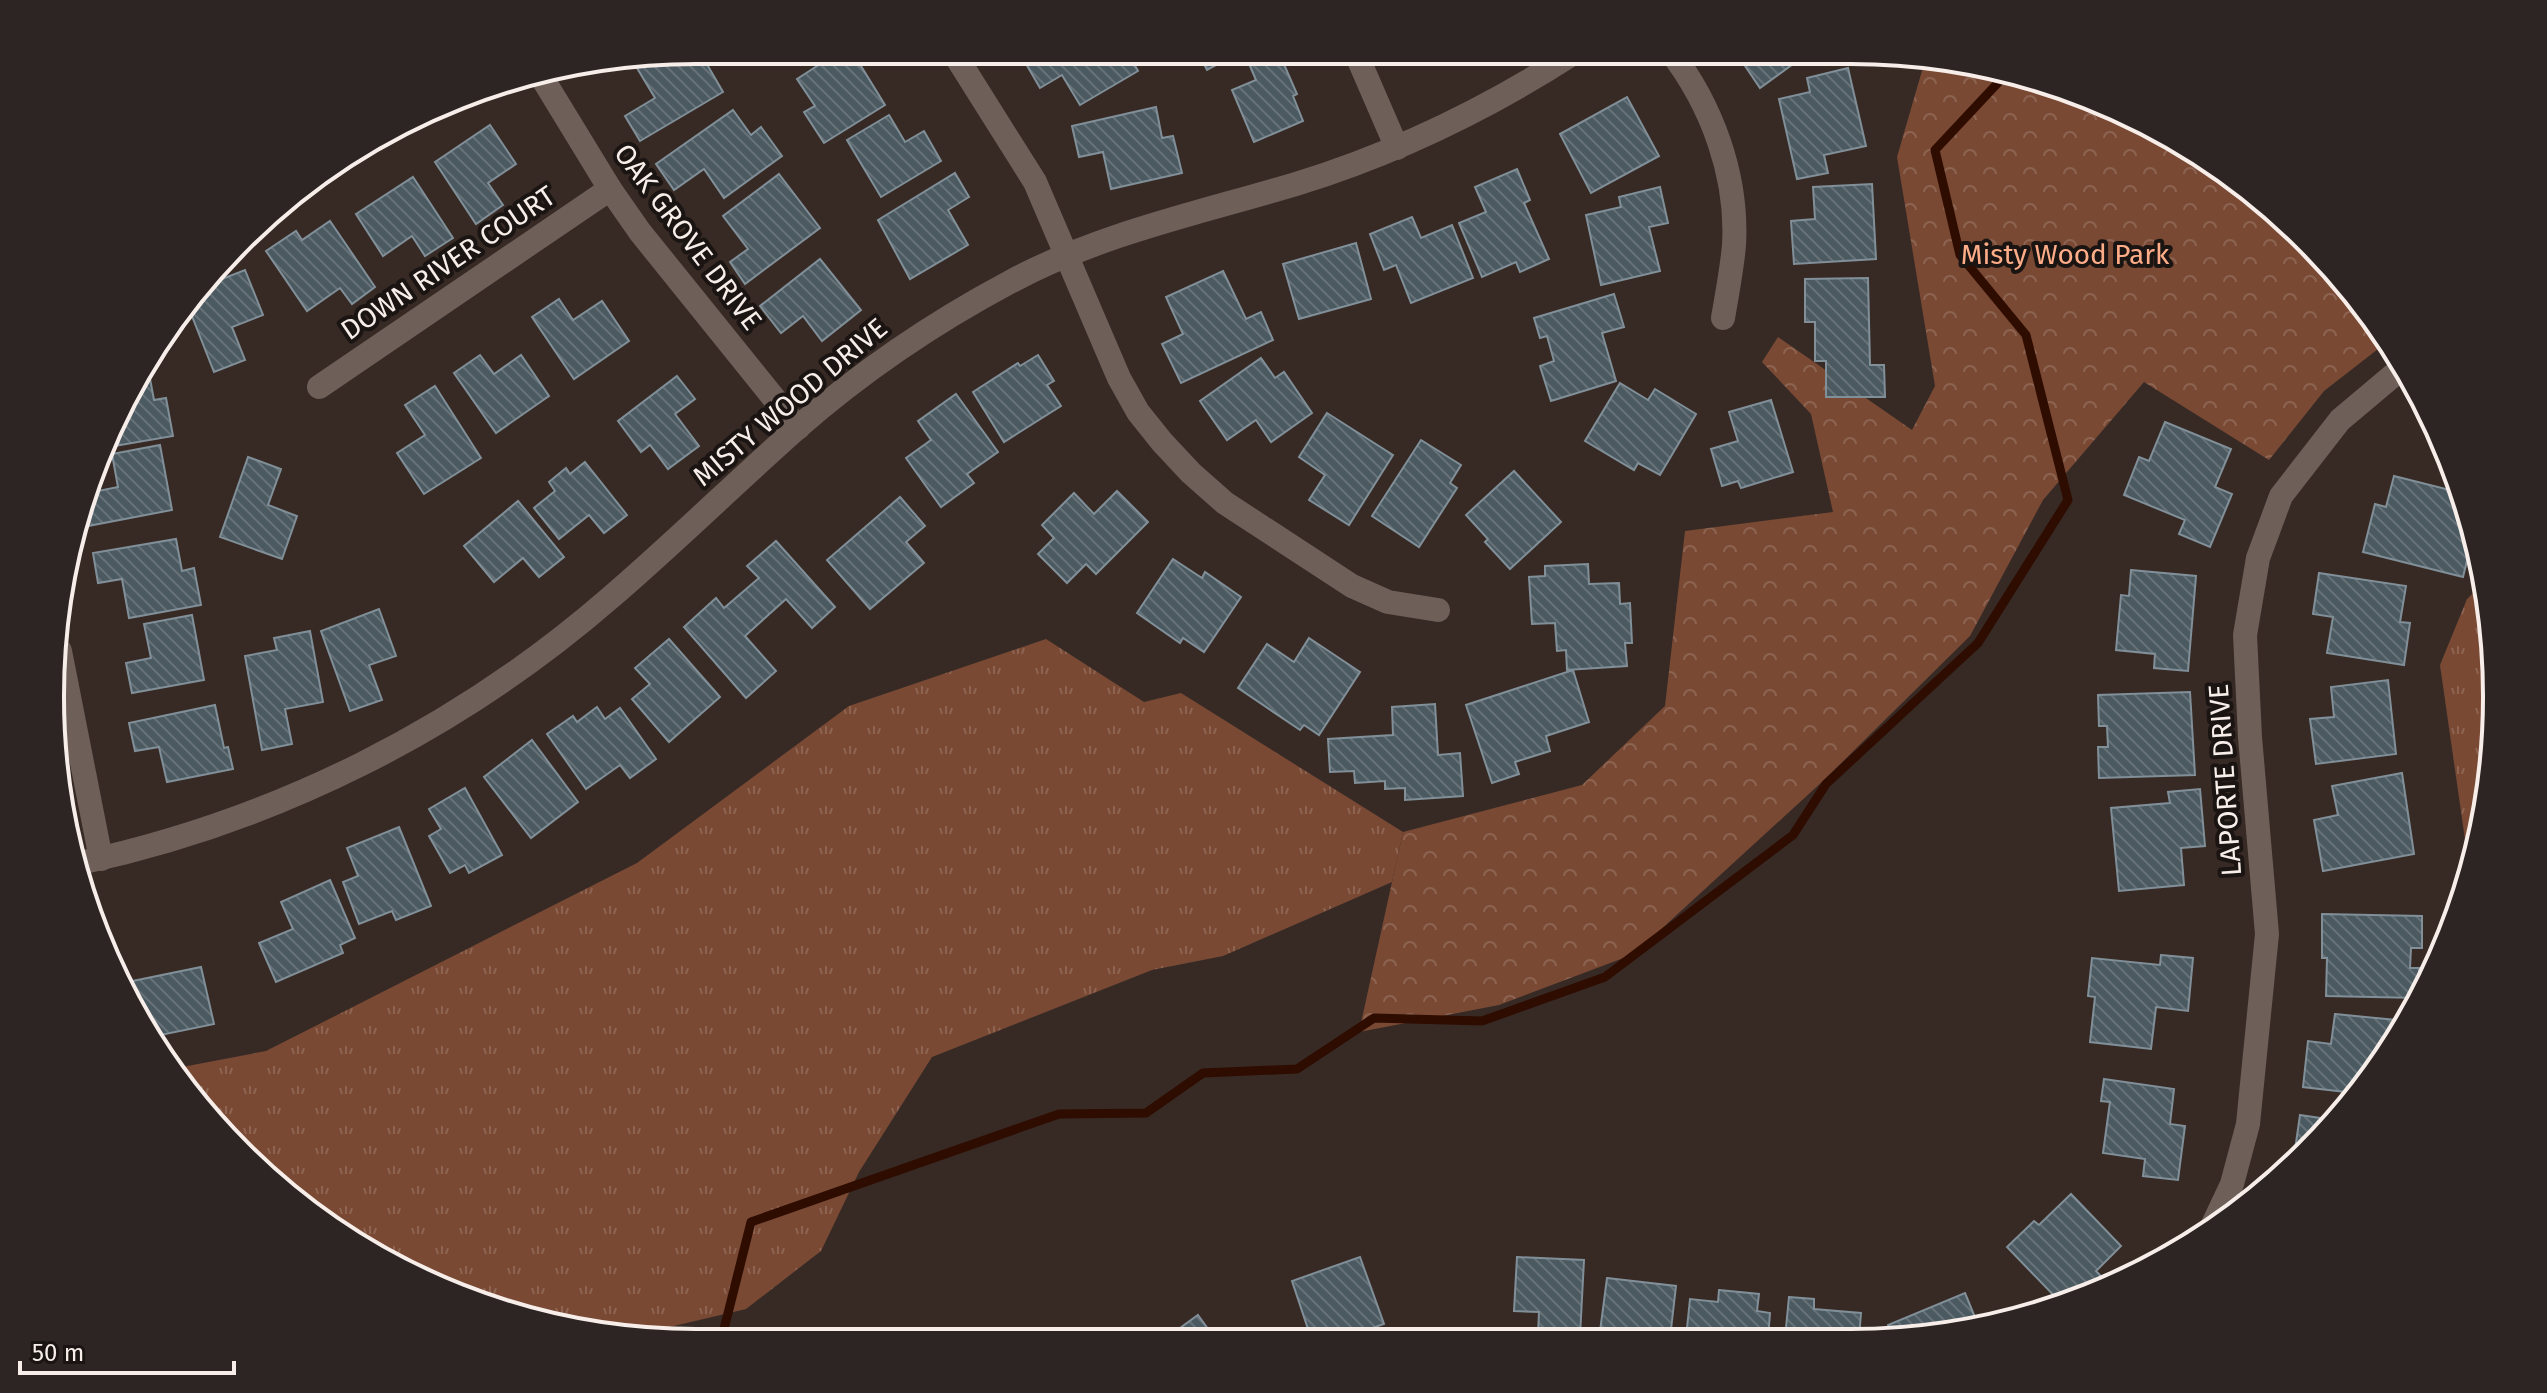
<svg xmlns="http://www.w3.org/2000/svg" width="2547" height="1393" viewBox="0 0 2547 1393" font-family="'Fira Sans',sans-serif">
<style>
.grass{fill:url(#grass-tufts)}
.park{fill:url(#park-crowns)}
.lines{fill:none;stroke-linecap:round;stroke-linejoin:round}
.stream{stroke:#2f0c00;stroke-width:9}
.building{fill:url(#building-back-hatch);stroke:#808f98;stroke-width:2}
.minor{stroke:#6e5f59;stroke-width:24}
.labels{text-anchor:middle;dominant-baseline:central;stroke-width:8;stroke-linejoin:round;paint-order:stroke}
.street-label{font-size:28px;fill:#f7eeea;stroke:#1a1412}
.park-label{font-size:28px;fill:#ffad88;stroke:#1a1412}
.rim{fill:none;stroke:#f7eeea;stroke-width:4}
</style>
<defs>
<pattern id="grass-tufts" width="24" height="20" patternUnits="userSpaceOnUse" patternTransform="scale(2)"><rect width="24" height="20" fill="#794934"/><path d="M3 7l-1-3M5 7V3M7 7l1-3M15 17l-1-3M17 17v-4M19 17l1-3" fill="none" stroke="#8d6452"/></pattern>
<pattern id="park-crowns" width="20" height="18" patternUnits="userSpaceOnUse" patternTransform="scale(2)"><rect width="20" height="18" fill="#794934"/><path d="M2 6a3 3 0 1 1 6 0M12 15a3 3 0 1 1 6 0" fill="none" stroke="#8d6452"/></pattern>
<pattern id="building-back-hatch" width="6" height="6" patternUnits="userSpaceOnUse" patternTransform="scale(2)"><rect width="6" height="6" fill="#4b5961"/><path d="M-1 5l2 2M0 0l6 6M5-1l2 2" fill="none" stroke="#667178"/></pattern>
</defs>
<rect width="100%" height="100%" fill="#372a25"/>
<g class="grass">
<polygon points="2484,583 2496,654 2492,780 2470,874 2440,665 2467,599"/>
<polygon points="1046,639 1144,702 1181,693 1403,832 1392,882 1223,956 1152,970 932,1057 859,1172 821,1251 746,1309 627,1337 529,1321 374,1257 211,1123 177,1068 266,1051 637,863 849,706"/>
</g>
<polygon class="park" points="1926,57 2018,72 2173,136 2276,210 2363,303 2387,342 2324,391 2269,460 2144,382 2043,500 1970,636 1824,780 1634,954 1499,1005 1359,1032 1403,832 1582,785 1665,706 1685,531 1833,512 1811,414 1762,362 1778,337 1912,430 1935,386 1897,157"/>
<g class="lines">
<polyline class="stream" points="721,1341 751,1222 1059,1114 1146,1113 1203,1073 1297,1069 1374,1018 1482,1021 1605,977 1793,835 1826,784 1978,643 2068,500 2026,335 1960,255 1935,150 2009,71"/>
</g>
<g class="building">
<polygon points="696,50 710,50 714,56 705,61 723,92 640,141 625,116 655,98 634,63 640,59"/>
<polygon points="788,50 810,50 794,60"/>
<polygon points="842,50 863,50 869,61 861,66 885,105 824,143 804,112 815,106 797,79"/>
<polygon points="1045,50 1126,50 1138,71 1080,105 1062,75 1040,88 1025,62"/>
<polygon points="1197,51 1242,51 1207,70"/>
<polygon points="1457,51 1478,51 1462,60"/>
<polygon points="1735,51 1811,51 1760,88"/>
<polygon points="1279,53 1297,94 1293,96 1303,121 1254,142 1232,90 1256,80 1250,66"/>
<polygon points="1848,68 1866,146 1824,155 1828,173 1797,179 1779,99 1810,92 1807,78"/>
<polygon points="1627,97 1659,156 1591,193 1560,134"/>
<polygon points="1156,107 1162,138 1173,136 1182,173 1111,189 1103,152 1079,157 1072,126"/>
<polygon points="733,110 751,135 761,127 782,156 724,198 704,169 674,190 656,164"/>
<polygon points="889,115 905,142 924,131 941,161 881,197 847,140"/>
<polygon points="490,125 516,164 488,183 503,205 476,224 435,162"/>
<polygon points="1517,169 1530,200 1524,203 1549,259 1520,272 1516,262 1482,277 1459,223 1486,212 1475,187"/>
<polygon points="955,173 969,197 948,210 968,245 910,279 878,220"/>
<polygon points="779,174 820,228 745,284 730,262 748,249 723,216"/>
<polygon points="413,177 453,238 425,256 412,236 383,256 356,214"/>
<polygon points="1872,184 1876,259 1794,264 1791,221 1815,219 1813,187"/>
<polygon points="1660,187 1668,223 1649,227 1660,271 1601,285 1586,215 1621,207 1619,197"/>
<polygon points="1412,217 1421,238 1452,225 1473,278 1411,303 1396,265 1384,270 1370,234"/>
<polygon points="330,221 375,287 352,304 340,288 307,311 266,251 296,231 302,240"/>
<polygon points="1356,243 1371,299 1299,319 1283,264"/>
<polygon points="820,259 861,310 822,341 803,316 781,333 760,306"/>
<polygon points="245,270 263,315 232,327 245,360 214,372 188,306 209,284"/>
<polygon points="1223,271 1246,319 1261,312 1273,340 1181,383 1162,344 1183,334 1166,297"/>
<polygon points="1868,278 1870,365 1884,365 1885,397 1826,397 1826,361 1815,361 1815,322 1805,322 1805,279"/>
<polygon points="1614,294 1624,327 1602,333 1616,381 1551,401 1540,366 1554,361 1547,336 1540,338 1534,318"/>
<polygon points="559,299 573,320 602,301 629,341 574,379 532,317"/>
<polygon points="480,355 494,374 521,355 549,396 496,433 454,373"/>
<polygon points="1038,355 1054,381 1047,385 1061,406 1004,442 973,392 1018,363 1020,366"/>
<polygon points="1261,358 1275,378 1284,372 1312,413 1271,442 1256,420 1227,440 1200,401"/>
<polygon points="148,368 154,400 166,398 173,436 109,447 145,369"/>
<polygon points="677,376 695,399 675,414 699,446 668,469 650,445 641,452 618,421"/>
<polygon points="1620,383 1648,400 1655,389 1696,414 1660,475 1638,463 1634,470 1585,441"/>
<polygon points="435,386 481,458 424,494 397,453 425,435 405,405"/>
<polygon points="956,394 998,452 967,474 974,483 941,507 906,458 931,440 918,421"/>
<polygon points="1771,400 1793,472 1741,488 1738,481 1722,486 1711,449 1738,441 1729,412"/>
<polygon points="1327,413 1393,455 1349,525 1309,500 1325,475 1299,457"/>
<polygon points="2165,422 2231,449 2215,487 2232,494 2210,547 2179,534 2185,520 2124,495 2139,457 2149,461"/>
<polygon points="1421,440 1461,465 1450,483 1457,488 1419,547 1372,516"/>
<polygon points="160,445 172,510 88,526 84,503 88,493 118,487 112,454"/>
<polygon points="248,457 281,469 268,505 297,516 282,559 220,537"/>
<polygon points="585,462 627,515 604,533 589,515 559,539 534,508 555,491 549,482 566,468 570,474"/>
<polygon points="1514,471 1561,522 1510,569 1485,542 1488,539 1466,515"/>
<polygon points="2394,476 2462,493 2475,528 2463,577 2363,552 2375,504 2386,507"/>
<polygon points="1117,491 1148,522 1096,574 1086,564 1067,583 1038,554 1054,538 1042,525 1074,493 1094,514"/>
<polygon points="900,497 925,526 906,542 924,563 870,609 827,560"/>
<polygon points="518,501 564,557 539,577 523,558 494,582 464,546"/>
<polygon points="176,539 182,571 194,568 201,605 129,618 122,579 98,583 93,553"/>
<polygon points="776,541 835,607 812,628 786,599 745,636 776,671 746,698 684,627 716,598 724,608 759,578 747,566"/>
<polygon points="1173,559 1202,578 1205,572 1241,597 1204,652 1183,638 1180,643 1137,613"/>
<polygon points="1588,564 1589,584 1619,583 1620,604 1630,603 1632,643 1625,643 1627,666 1567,670 1566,650 1557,651 1555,623 1532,624 1529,577 1545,576 1545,566"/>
<polygon points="2131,570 2196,576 2188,671 2154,668 2155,654 2116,650 2121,595 2129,596"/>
<polygon points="2319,573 2406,586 2400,622 2410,623 2404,665 2327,653 2333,617 2313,614"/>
<polygon points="379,609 396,656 369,665 382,700 350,711 321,631"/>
<polygon points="192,615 204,680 132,693 126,663 151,658 144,624"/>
<polygon points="310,631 323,702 285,709 292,744 262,750 245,656 277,650 274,638"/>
<polygon points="1309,638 1360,672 1319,735 1304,725 1300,730 1238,688 1267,644 1294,662"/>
<polygon points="669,639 720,697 669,742 632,699 650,684 635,668"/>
<polygon points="1573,670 1589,722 1546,736 1550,751 1515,762 1519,774 1492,783 1466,705"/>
<polygon points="2388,680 2396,754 2316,764 2310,719 2334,717 2331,687"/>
<polygon points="2190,692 2195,775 2099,778 2098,747 2108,747 2107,726 2099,726 2098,695"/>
<polygon points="1435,704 1438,755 1460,753 1463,796 1405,800 1405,788 1385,789 1385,781 1355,783 1354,771 1330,772 1328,739 1393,735 1392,707"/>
<polygon points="215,705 224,748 228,747 233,769 167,782 159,747 135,751 129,723"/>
<polygon points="597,707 605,719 620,708 656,759 630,778 620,765 586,789 547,734 573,716 577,722"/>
<polygon points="532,740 578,802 531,838 484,777"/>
<polygon points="2402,773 2414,854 2323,871 2314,820 2338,815 2332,786"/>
<polygon points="465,788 502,855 469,873 465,865 450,873 429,836 441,829 429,809"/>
<polygon points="2200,789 2205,846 2181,848 2184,885 2119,891 2111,808 2170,803 2168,792"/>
<polygon points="399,827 431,906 396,920 392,911 359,924 343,882 358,876 347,848"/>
<polygon points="330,880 355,938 340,945 343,953 276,982 259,943 293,929 281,902"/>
<polygon points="2322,914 2422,916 2422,948 2411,948 2410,968 2419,968 2419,998 2326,996 2327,958 2322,958"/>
<polygon points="2161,955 2193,958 2188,1011 2156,1007 2151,1049 2090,1042 2095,997 2088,996 2092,958 2160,965"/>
<polygon points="201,967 214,1024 156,1036 123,983"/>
<polygon points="2335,1014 2396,1020 2394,1041 2354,1093 2303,1087 2308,1041 2331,1044"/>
<polygon points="2104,1079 2174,1089 2170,1124 2185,1126 2178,1180 2143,1176 2145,1159 2103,1153 2110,1102 2101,1101"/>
<polygon points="2300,1115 2334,1120 2302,1158 2294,1157"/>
<polygon points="2071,1194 2121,1246 2096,1271 2108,1284 2064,1306 2007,1247 2034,1221 2039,1225"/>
<polygon points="1360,1257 1384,1324 1349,1336 1350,1339 1288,1340 1309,1332 1292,1281"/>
<polygon points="1517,1257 1584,1260 1580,1336 1538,1334 1539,1312 1514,1311"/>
<polygon points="1607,1278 1676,1286 1670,1338 1599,1339"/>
<polygon points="1719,1290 1759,1294 1757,1311 1770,1313 1768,1338 1686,1338 1690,1299 1718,1302"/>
<polygon points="1965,1293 1979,1327 1934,1338 1893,1338 1888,1325"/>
<polygon points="1789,1297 1814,1299 1814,1309 1861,1313 1859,1338 1785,1338"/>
<polygon points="1198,1315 1216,1340 1172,1340 1169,1336"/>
</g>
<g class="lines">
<g class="minor">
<polyline points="952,50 1035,182 1119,378 1138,412 1162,442 1191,473 1225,503 1352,586 1388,602 1438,610"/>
<polyline points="1355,51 1397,148"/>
<path d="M1670,51c42,54 68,125 64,194 -2,24 -7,49 -11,73"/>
<polyline points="541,76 610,189 640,232 798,428"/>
<polyline points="319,387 610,189"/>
<polyline points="60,651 101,859"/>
<path d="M80,863c196,-42 379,-134 530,-265 63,-54 123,-113 186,-169 65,-57 137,-106 214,-147 89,-48 189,-69 286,-98 101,-31 193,-76 281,-133"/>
<polyline points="2208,1235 2232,1184 2248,1124 2267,934 2250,737 2245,635 2258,558 2281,496 2340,420 2403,367"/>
</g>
</g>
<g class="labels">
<g class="street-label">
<text transform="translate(688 237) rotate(53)">OAK GROVE DRIVE</text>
<text transform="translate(448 263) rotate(-34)">DOWN RIVER COURT</text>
<text transform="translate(790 402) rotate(-40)">MISTY WOOD DRIVE</text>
<text transform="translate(2225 780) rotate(-94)">LAPORTE DRIVE</text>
</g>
<g class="park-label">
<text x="2065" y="254">Misty Wood Park</text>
</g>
</g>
<path d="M0 0H2547V1393H0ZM696 64H1851A632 632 0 0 1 2483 696V697A632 632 0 0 1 1851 1329H696A632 632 0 0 1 64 697V696A632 632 0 0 1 696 64Z" fill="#2c2523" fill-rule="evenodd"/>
<path class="rim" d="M696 64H1851A632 632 0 0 1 2483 696V697A632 632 0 0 1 1851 1329H696A632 632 0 0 1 64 697V696A632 632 0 0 1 696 64Z"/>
<path d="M20 1361v12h214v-12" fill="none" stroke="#f7eeea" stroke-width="4"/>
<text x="32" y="1361" font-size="24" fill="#f7eeea" stroke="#1a1412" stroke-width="6" paint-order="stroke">50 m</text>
</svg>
